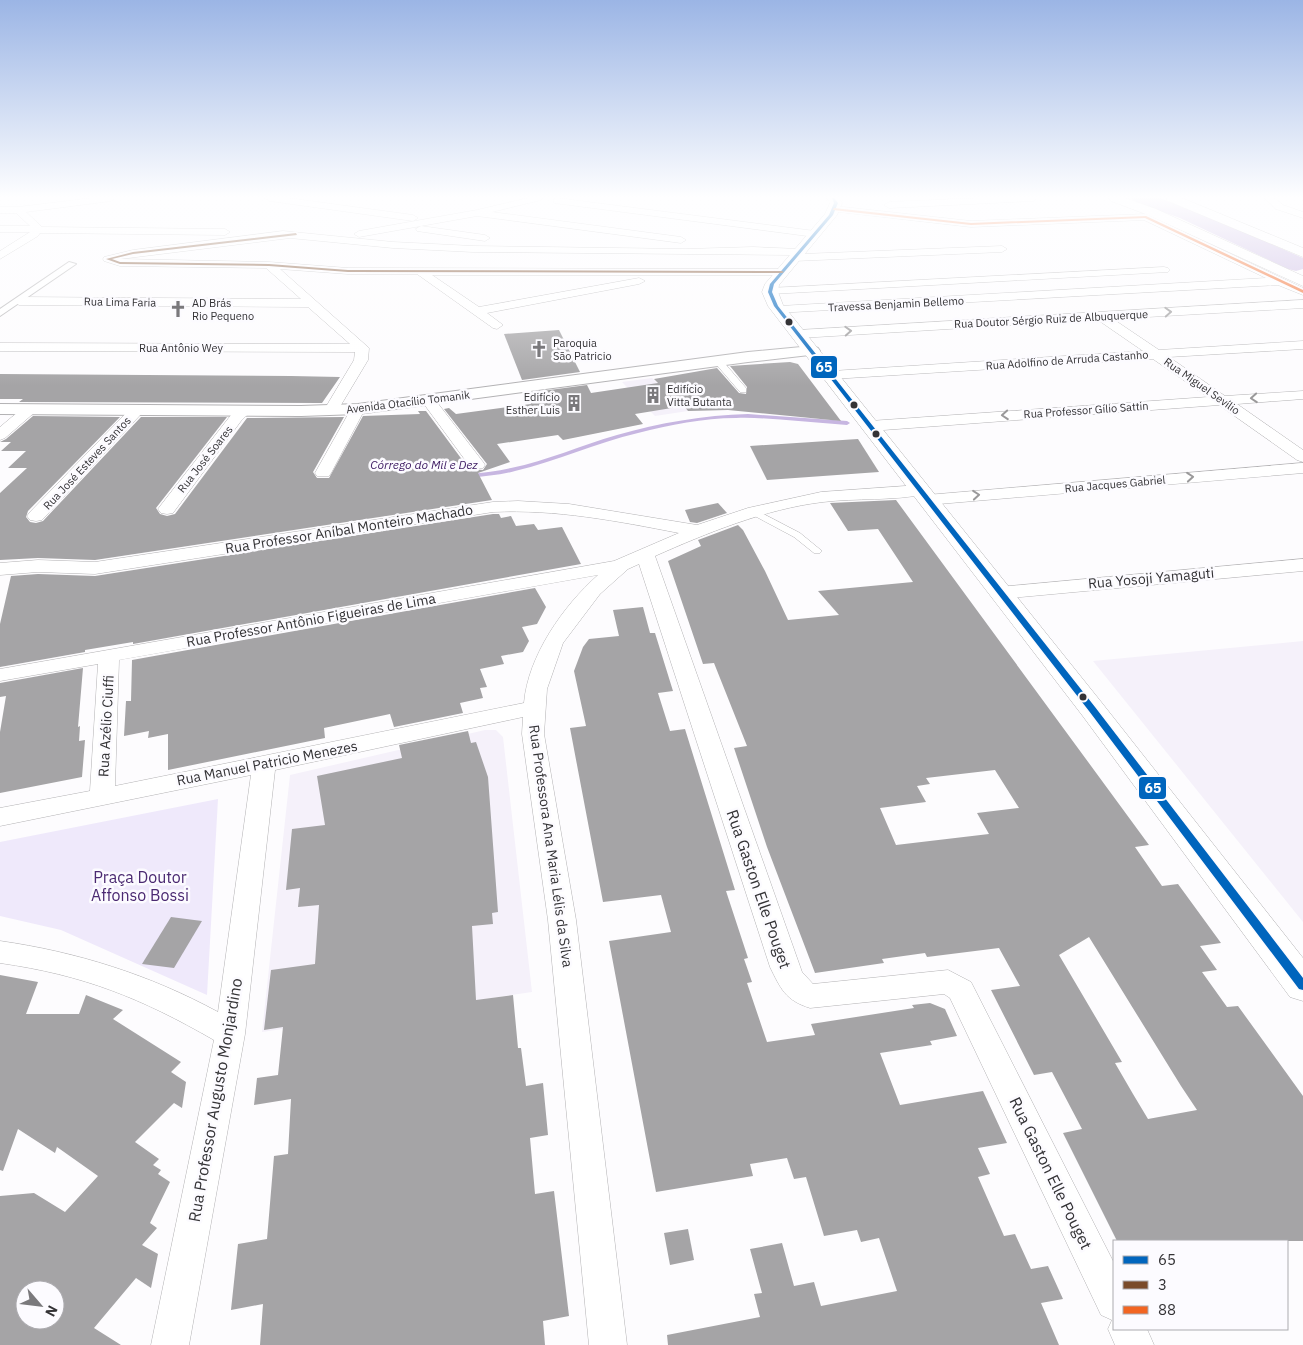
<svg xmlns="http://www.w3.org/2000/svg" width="1303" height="1345" viewBox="0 0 1303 1345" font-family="'IBM Plex Sans',sans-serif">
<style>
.built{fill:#f5f1fa}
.green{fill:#efe9fb}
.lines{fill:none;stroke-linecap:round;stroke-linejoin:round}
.stream{fill:#c7b6e1;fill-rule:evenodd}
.river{fill:#c7b6e1;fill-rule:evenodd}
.building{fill:#a5a4a6;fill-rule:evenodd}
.service-casing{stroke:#b3b2b4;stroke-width:1}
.pedestrian-casing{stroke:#b3b2b4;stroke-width:2}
.minor-casing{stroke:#b3b2b4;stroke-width:1}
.tertiary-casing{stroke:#b3b2b4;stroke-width:2}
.secondary-casing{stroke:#b3b2b4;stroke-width:1}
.trunk-casing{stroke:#b3b2b4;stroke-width:1}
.service{fill:#fff;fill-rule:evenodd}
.pedestrian{fill:#fff;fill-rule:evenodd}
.minor{fill:#fff;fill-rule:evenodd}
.tertiary{fill:#fff;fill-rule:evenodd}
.secondary{fill:#fff;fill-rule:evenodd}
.trunk{fill:#fff;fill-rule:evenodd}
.bus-1-casing{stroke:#fcfbff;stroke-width:3}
.bus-2-casing{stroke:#fcfbff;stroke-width:3}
.bus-3-casing{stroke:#fcfbff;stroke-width:3}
.bus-1{fill:#0065bd;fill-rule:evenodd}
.bus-2{fill:#7a4b2a;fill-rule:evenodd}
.bus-3{fill:#f26522;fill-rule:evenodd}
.oneway{stroke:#9a999a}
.bus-dot{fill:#343336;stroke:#fcfbff;stroke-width:2}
.labels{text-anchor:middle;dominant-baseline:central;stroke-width:5;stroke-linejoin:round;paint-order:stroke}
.far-street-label{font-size:11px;fill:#343336;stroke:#fcfbff}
.far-poi-label{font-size:11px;fill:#343336;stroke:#fcfbff;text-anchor:start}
.far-water-label{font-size:12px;font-style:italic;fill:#3d1b62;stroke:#fcfbff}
.street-label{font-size:14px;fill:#343336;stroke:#fcfbff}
.near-park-label{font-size:16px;fill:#4b2a72;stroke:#fcfbff}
.near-street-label{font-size:16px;fill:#343336;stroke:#fcfbff}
.line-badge{stroke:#fcfbff;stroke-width:2}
.badge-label{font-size:14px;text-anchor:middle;font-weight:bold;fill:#fff}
</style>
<rect width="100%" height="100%" fill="#fdfcfe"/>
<g class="built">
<polygon points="652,378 688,411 655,416 622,382"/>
<polygon points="1303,641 1303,922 1093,661"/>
<polygon points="485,730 496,730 503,737 532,992 262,1032 290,775"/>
</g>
<polygon class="green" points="218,799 207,995 61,930 0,916 0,842"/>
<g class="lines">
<path class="stream" d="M748,414l99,7 3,2 -3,2 -12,-1c-33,-2 -66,-7 -99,-6 -33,0 -66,7 -98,15 -42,10 -81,28 -123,38 -15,4 -30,5 -45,7l-3,-2 3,-2c14,-1 28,-3 41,-6 36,-7 70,-23 106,-33 42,-12 87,-20 131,-21z"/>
<polygon class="river" points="1131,198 1160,198 1194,210 1303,258 1303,269 1296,271 1288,269 1180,218 1134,202"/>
</g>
<g class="building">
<polygon points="559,330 580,372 522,380 504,334"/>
<polygon points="790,362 798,364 841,421 728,410 688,411 684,406 635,414 643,424 563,440 558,435 497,444 510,462 478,473 492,500 95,560 38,558 0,560 0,493 27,468 8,468 26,451 1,451 11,442 0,442 6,439 33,416 120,417 28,511 26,517 30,522 36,523 43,521 141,417 227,417 156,508 160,514 167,516 175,514 247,418 344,417 313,472 317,478 329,478 363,416 420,414 418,411 426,411 469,469 483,470 487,464 444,409 449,408 456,414 531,404 527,393 587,385 591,393 658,383 654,379 717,368 739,393 746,394 747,387 730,366"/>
<polygon points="0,374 291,376 340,377 322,403 19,402 23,399 0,399"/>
<polygon points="858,439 879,472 767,480 750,446"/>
<path d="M896,500l253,345 -14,2 27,39 16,-2 43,59 -21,3 17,24 -15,2 25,35 11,-1 65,90v145h-186l-54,-108 19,-4 -30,-57 -18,3 -43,-85 29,-4 -21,-38 -72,9 -2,-4 -43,6 2,4 -69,10 -48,-126 -33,-99 13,-2 -33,-83 -11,1 -35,-103 33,-15 -3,-6 40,-15 5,5 22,41 23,49 51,-5 -21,-24 95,-9 -35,-53 -30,2 -18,-28zM995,770l24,38 -42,5 12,21 -93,11 -16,-37 46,-6 -9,-16 13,-2 -4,-6zM1089,937l92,149 16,24 -49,9 -15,-25 -18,-31 7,-1 -63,-107z"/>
<polygon points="718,503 727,513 697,523 690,522 685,510"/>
<polygon points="493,514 499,514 501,518 511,516 516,526 534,524 538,530 562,527 581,564 133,644 133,642 85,650 85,652 0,667 0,624 11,576 38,574 95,576"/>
<polygon points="535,588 546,607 537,624 522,627 529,641 523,652 501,656 504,664 480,669 487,687 480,688 483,698 460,703 463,713 394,727 390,714 324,728 325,738 168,770 168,734 148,738 149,731 124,736 126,701 131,701 132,660"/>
<polygon points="643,607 650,633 655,633 673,691 658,693 670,731 685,729 735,890 726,891 748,958 744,959 752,982 747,983 767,1042 815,1035 811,1024 914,1008 912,1005 930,1003 945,1009 957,1036 930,1041 932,1045 880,1053 900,1105 983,1091 1007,1143 978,1148 990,1174 978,1177 1004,1236 1015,1234 1031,1269 1048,1266 1063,1299 1041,1303 1059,1345 668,1345 667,1335 760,1317 754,1294 762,1293 750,1249 782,1243 794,1286 814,1282 821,1306 897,1291 879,1238 861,1242 857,1230 824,1236 806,1177 794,1179 787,1158 750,1164 753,1176 656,1192 609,941 671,932 661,895 603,902 570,728 586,726 574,671 583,647 589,639 619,636 613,610"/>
<polygon points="83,668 78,727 80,726 79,741 85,740 82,777 0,793 0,732 6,696 0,697 0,683"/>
<polygon points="468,731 471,743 476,742 488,777 498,912 492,913 493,924 472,926 476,1000 513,995 518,1048 521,1048 526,1086 543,1083 548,1135 530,1138 535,1194 554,1191 569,1316 543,1321 545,1345 260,1345 263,1304 231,1310 238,1244 267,1239 274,1156 288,1154 291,1099 254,1105 257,1078 278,1075 283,1027 264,1030 271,970 315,964 319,905 298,907 300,888 286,890 292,829 325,825 317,776 402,758 399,745"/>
<polygon points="171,917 202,921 174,968 142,964"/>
<path d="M0,975l38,7 -12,32h53l7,-19 37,15 -10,9 68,43 -10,10 15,10 -4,26 -8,-5 -39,39 24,17 -6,6 8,5 -3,4 12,8 -20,41 7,5 -15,17 16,9 -7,34 -15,-10 -42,50 27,17h-121v-149l34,-3 31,19 33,-36 -41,-29 -2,6 -37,-24 -15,42 -3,-1zM25,1290h30v30h-30z"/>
<polygon points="688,1229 694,1260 670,1265 664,1233"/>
</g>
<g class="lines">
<g class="service-casing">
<g id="service">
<polygon points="715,359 721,359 746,388 746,392 740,392 715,363"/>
<polygon points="754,509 800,533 822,551 820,553 814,553 794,537 751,514 749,512"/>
</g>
</g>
<g class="pedestrian-casing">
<polygon id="pedestrian" points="69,262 76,264 0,316 0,309"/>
</g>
<g class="minor-casing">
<g id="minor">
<polygon points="92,198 116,198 111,201 26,212 42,227 225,229 230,232 225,235 40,233 38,236 0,259 0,251 30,232 0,232 0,226 30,226 16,213 0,213 0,207 18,207"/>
<polygon points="265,198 288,198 413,215 418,218 413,221 270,201"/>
<polygon points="528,198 543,198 541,200 492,212 681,237 686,240 681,243 477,216 359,237 354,234 359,231 477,210"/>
<polygon points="557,198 815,231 820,234 815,237 554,203 554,199"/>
<polygon points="981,198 1038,198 1033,201 889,208 884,205 889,202"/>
<polygon points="1265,198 1274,198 1283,205 1303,212 1303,218 1276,209"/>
<polygon points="834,206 971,221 1146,214 1303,288 1303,295 1278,285 776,313 774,310 780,306 1266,278 1144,220 971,227 831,211 831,207"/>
<polygon points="421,226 485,235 490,238 485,241 417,231 416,229"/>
<polygon points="283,231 393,242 473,246 686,249 753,247 799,249 804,252 802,254 1002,246 1007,249 1002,252 794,261 789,258 793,255 473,252 393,248 290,238 120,259 269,262 348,268 782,269 788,272 782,275 432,275 479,307 639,278 645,281 639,284 487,313 503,325 497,329 493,328 417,274 348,274 280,269 369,348 368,360 338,410 336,413 326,413 324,410 354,360 355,352 0,351 0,343 350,344 308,307 19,305 13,301 19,297 301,299 266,268 120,266 104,261 103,259 104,257 133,250"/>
<polygon points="1164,267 1168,268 1170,270 1168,272 771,294 765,291 771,288"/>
<polygon points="1303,300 1303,308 1113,319 1159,350 1303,341 1303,349 1169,357 1225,396 1303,391 1303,399 1237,404 1303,450 1303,462 1297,460 1219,405 870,431 865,429 862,426 865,423 870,421 1208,397 1153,359 832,379 825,375 832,371 1143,351 1098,320 800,338 794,334 800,330"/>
<polygon points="428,396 433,397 483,462 485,465 483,468 471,468 421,400 423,397"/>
<polygon points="30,405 35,406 37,409 35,412 5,438 0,440 0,427 25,406"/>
<polygon points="138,405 143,406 145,409 143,412 42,520 36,521 30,520 27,516 30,512 133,406"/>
<polygon points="358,405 363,406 365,409 331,473 329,476 317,476 315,473 351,409 353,406"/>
<polygon points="245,406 250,407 252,410 241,421 173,513 167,514 161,513 158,509 161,505 231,415 240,407"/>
<polygon points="1303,463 1303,473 927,505 921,504 919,500 921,496 927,495"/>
<path d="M920,485l6,1 2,4 -2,4c-32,7 -70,4 -103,8 -58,7 -116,31 -168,54l147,416 11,12 135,-14 23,12 143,281v66h33l7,16h-39l-7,-16 4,-9 -11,-5 -151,-317 -6,-4 -134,14c-25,-8 -29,-19 -40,-41l-131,-403 -11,5 -28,25 -37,49 -16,46 -3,45 32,186 51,425h-38l-41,-425 -26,-186 1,-17 -248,53 -30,264 -56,311h-38l63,-305c-73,-42 -130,-65 -214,-77v-22c77,11 150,34 218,71l33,-237 -251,51v-18l90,-17 8,-127 -98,17v-12l614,-108 65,-28c-62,-12 -123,-24 -186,-21l-398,62 -57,-2 -38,3v-12l38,-3 57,2 398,-60 25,-1 51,3 128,21 51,-17 73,-16zM598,575c-35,31 -70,81 -74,128l-409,83 4,-126z"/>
<polygon points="1303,559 1303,571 999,599 992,597 989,593 992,589 999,587"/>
</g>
</g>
<g class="tertiary-casing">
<polygon id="tertiary" points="812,346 818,348 820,351 818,354 748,362 358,414 301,416 0,414 0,404 301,406 358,404 748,352"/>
</g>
<g class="secondary-casing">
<polygon id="secondary" points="827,198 839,198 842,203 837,215 779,285 778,292 783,305 1102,703 1303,958 1303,1001 1290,997 1082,715 768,306 762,292 765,284 825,214 830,203"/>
</g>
<g class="trunk-casing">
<g id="trunk">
<polygon points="1109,198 1125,198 1156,209 1303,276 1303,286 1148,215 1111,201"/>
<polygon points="1166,198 1182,198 1303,248 1303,257 1168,201"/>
</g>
</g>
<use href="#service" class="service"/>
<use href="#pedestrian" class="pedestrian"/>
<use href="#minor" class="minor"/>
<use href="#tertiary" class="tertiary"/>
<use href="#secondary" class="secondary"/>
<use href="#trunk" class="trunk"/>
<g class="bus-1-casing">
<polygon id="bus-1" points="832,198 834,198 838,203 833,215 774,284 772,292 778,306 1095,707 1303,978 1303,990 1299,989 1089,711 774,306 768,292 770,284 829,215 834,203"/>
</g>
<g class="bus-2-casing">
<polygon id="bus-2" points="296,233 297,235 133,254 112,259 120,262 269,264 348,270 782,271 784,272 782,273 348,272 269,266 120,264 106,259 133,252"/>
</g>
<g class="bus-3-casing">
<polygon id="bus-3" points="834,208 971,223 1146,216 1303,290 1303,293 1145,218 971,225 833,210"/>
</g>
<use href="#bus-1" class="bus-1"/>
<use href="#bus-2" class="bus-2"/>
<use href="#bus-3" class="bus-3"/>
</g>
<defs><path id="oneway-chevron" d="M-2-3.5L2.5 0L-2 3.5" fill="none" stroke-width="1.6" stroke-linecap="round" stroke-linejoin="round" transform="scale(1.25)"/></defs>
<g class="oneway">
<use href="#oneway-chevron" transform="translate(1168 312) rotate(-3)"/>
<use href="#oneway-chevron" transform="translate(848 331) rotate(-3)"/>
<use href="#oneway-chevron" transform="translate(1254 398) rotate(176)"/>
<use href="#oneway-chevron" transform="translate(1005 415) rotate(176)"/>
<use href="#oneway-chevron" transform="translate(1190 477) rotate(-5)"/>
<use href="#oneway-chevron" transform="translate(976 495) rotate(-5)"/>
</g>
<linearGradient id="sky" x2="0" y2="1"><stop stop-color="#9bb5e5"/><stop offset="0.51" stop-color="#fefeff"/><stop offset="1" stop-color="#fefeff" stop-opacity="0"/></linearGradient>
<rect width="1303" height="386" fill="url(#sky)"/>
<defs>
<g id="church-bare" transform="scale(1.35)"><path d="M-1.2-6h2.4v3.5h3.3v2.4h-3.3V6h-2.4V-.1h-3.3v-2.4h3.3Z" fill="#7a797c" stroke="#fcfbff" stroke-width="2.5" paint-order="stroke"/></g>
<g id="building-bare" transform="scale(1.35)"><path d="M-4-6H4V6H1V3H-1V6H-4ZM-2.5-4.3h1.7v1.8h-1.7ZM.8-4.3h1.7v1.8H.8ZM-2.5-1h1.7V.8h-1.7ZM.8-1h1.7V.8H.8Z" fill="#7a797c" stroke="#fcfbff" stroke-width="2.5" paint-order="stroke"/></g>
</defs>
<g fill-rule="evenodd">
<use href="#church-bare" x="178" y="309"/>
<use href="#church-bare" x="539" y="349"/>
<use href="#building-bare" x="653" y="395"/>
<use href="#building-bare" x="574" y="403"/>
</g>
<g class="bus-dot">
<circle cx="789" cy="322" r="4.5"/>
<circle cx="854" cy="405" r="4.5"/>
<circle cx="876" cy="434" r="4.5"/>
<circle cx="1083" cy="697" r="4.5"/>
</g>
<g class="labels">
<g class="far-street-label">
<text transform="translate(120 302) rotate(1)">Rua Lima Faria</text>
<text transform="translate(896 304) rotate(-3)">Travessa Benjamin Bellemo</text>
<text transform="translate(1051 319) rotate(-3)">Rua Doutor Sérgio Ruiz de Albuquerque</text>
<text x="181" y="348">Rua Antônio Wey</text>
<text transform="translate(1067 360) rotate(-4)">Rua Adolfino de Arruda Castanho</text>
<text transform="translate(1202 386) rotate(35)">Rua Miguel Sevílio</text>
<text transform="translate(408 402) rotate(-7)">Avenida Otacílio Tomanik</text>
<text transform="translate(1086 410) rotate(-4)">Rua Professor Gílio Sattin</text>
<text transform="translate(205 459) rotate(-52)">Rua José Soares</text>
<text transform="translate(87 463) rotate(-47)">Rua José Esteves Santos</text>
<text transform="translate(1115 484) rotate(-5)">Rua Jacques Gabriel</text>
</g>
<g class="far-poi-label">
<text x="192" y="303">AD Brás<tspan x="192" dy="13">Rio Pequeno</tspan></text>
<text x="553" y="343">Paroquia<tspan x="553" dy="13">São Patricio</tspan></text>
<text x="667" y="389">Edifício<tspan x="667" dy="13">Vitta Butanta</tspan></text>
<text x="560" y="397" text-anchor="end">Edifício<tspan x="560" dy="13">Esther Luis</tspan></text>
</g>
<g class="far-water-label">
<text x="424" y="464">Córrego do Mil e Dez</text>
</g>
<g class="street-label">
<text transform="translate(349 529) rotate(-9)">Rua Professor Aníbal Monteiro Machado</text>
<text transform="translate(1151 578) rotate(-5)">Rua Yosoji Yamaguti</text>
<text transform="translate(311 620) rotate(-10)">Rua Professor Antônio Figueiras de Lima</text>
<text transform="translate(106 726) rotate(-87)">Rua Azélio Ciuffi</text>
<text transform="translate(267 763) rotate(-11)">Rua Manuel Patricio Menezes</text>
<text transform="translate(551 846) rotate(82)">Rua Professora Ana Maria Lélis da Silva</text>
</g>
<g class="near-park-label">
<text x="140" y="877">Praça Doutor<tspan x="140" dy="18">Affonso Bossi</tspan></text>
</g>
<g class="near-street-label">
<text transform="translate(759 889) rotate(71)">Rua Gaston Elle Pouget</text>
<text transform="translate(215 1100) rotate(-80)">Rua Professor Augusto Monjardino</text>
<text transform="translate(1051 1173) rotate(64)">Rua Gaston Elle Pouget</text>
</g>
</g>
<g class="line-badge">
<rect x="810" y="355" width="28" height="24" rx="5" fill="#0065bd"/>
<rect x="1138" y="776" width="29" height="24" rx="5" fill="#0065bd"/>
</g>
<g class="badge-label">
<text x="824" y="372">65</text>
<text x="1153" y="793">65</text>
</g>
<rect x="1113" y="1240" width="175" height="90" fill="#fcfbff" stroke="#acabaf"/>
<rect x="1123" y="1256" width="25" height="8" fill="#0065bd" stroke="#acabaf"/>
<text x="1158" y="1265" font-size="15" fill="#343336">65</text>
<rect x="1123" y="1281" width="25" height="8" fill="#7a4b2a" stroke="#acabaf"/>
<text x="1158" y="1290" font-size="15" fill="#343336">3</text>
<rect x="1123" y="1306" width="25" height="8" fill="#f26522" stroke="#acabaf"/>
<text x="1158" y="1315" font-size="15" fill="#343336">88</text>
<g transform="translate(40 1305) rotate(118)"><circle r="24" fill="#fcfbff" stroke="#acabaf"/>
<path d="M0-4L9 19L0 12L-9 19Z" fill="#7a797c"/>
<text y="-8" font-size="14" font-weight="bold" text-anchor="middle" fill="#343336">N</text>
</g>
</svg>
